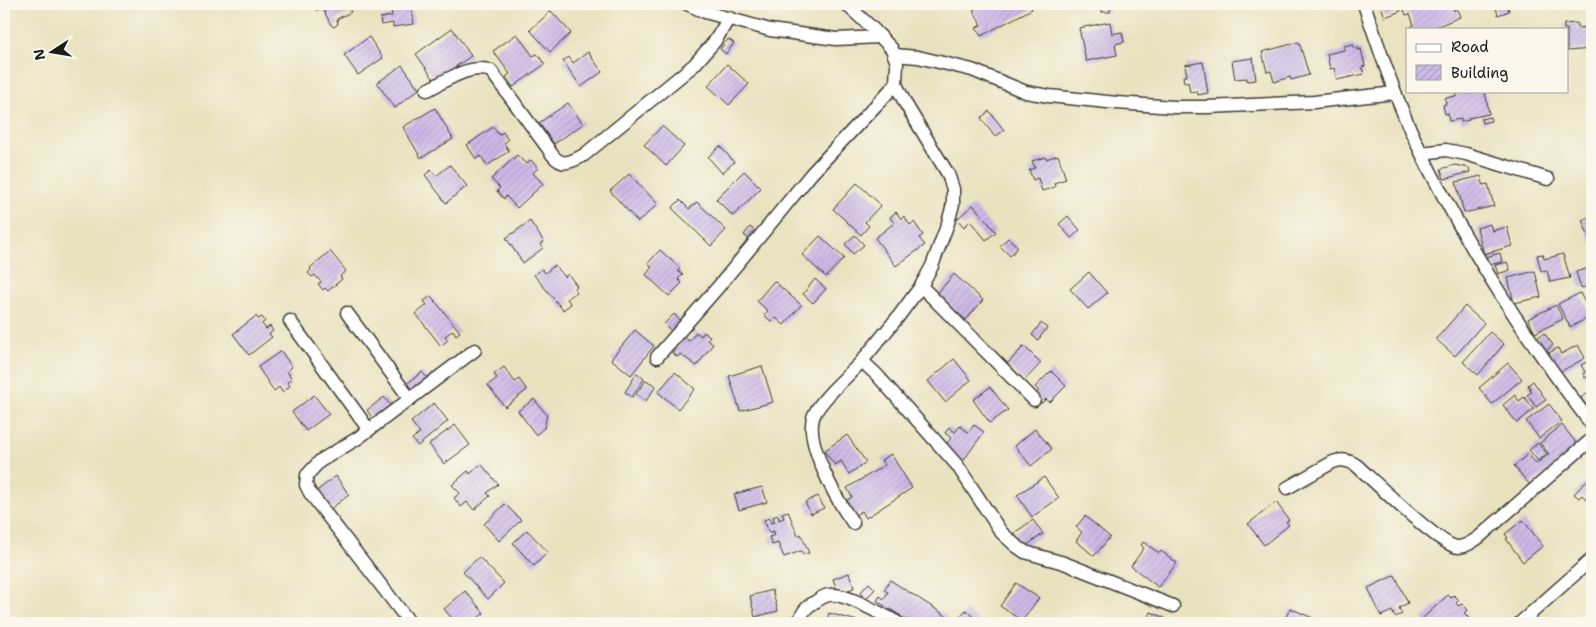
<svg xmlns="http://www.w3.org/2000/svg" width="1596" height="627" viewBox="0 0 1596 627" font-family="'Shantell Sans',sans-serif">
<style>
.building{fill:url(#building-hatch)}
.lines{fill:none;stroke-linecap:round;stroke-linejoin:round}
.minor-casing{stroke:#3b3a34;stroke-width:15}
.minor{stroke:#fff;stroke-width:12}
</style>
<defs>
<pattern id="building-hatch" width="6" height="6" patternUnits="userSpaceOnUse" patternTransform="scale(1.25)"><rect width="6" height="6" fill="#ccb9e8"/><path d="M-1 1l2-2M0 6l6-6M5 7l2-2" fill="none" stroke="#af9ec6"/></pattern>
</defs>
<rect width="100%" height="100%" fill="#fbf7ec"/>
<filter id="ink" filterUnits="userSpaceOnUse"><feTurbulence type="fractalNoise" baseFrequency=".02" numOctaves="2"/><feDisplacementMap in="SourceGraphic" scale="10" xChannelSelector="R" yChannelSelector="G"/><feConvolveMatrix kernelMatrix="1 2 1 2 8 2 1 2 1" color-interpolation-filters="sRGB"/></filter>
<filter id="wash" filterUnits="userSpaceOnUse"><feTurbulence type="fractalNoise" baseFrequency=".0096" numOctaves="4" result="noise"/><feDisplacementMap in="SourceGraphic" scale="20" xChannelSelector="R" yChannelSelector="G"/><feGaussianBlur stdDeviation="1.12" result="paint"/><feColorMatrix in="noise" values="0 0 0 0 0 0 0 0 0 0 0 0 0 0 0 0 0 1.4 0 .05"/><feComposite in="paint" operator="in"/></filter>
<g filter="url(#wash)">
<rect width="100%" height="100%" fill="#e9e2bf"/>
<g id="blocks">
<g class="building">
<polygon points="314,4 346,4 351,12 337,19 338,24 334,27 331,25 323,9 316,10"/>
<polygon points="376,4 389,4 389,5 377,7"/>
<polygon points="390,4 411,4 414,24 393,27 393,23 381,25 380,18 392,16"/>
<polygon points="984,4 1029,4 1032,9 981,36 976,28 981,25 973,10"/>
<rect x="1102" y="4" width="8" height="8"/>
<polygon points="1387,4 1398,4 1401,11 1385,17 1381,6"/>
<polygon points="1419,4 1452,4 1454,11 1457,9 1460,17 1431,29 1411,29 1411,27 1414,25 1410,14 1406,15 1404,10"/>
<polygon points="1495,4 1507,4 1509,11 1498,15"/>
<polygon points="551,11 571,33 550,52 530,30"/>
<polygon points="1110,22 1112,34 1122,32 1124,42 1115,44 1117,55 1086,61 1079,28"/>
<polygon points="1577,23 1577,28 1592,27 1592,49 1567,51 1567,29 1564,29 1564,24"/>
<polygon points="452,28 471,56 435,81 416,54"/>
<polygon points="517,34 533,56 537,54 545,64 513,87 506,77 510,74 493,51"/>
<polygon points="369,37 383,58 358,75 344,55"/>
<polygon points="728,39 734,43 726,54 720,49"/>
<polygon points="1299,42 1309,75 1291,80 1290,77 1274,82 1271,71 1267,72 1262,52"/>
<polygon points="1353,44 1354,48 1358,47 1358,50 1361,49 1365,66 1362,67 1364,74 1337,80 1334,68 1330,69 1327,54 1344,50 1344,46"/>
<polygon points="588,52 602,72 581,87 563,61 569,57 573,63"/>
<polygon points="1253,58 1256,80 1247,81 1247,78 1235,79 1232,61"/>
<polygon points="1203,62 1208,93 1198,95 1197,91 1190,92 1188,82 1184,83 1183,76 1187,76 1185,65"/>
<polygon points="727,64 749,84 729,105 708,86"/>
<polygon points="402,65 419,89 395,108 377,83"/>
<polygon points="1463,91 1470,91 1471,93 1485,91 1489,114 1468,118 1469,120 1461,122 1461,119 1449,121 1448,113 1445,114 1443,105 1446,104 1445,98 1457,96 1457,93"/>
<polygon points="568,103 583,124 554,144 539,123"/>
<polygon points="435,108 453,139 421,158 403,127"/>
<polygon points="989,111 1004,130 995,137 981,118"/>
<polygon points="1490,117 1491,121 1482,123 1481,119"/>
<polygon points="662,126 684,146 666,166 644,145"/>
<polygon points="493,127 499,135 503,132 508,140 504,143 509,151 487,166 481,156 476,159 467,145"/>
<polygon points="720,146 734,162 722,173 708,157"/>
<polygon points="517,155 526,164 531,160 538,168 533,173 543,184 517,208 506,196 504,199 497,191 500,188 491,179"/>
<polygon points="1058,155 1066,179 1054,183 1055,187 1042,191 1038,178 1033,180 1029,170 1035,168 1032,161 1045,157 1046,159"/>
<polygon points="450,165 467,186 446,203 425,175 431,170 436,176"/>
<polygon points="1455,165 1469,168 1470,172 1444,179 1441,169"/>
<polygon points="744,171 761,188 733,216 716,199"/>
<polygon points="629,174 658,204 638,222 610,191"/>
<polygon points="1481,176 1483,185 1488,184 1494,206 1464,213 1456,182"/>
<polygon points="857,183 881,205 865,222 869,226 861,235 833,209"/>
<polygon points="680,200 689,209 697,202 726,230 711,246 672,208"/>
<polygon points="973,205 996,232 986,240 970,221 964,227 957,219"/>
<polygon points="896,212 901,219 904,216 910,225 914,222 923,235 919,238 925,245 896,266 875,238 894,223 890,217"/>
<polygon points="1068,216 1080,230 1071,238 1059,224"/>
<polygon points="1592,216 1592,245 1582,220"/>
<polygon points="530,221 544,242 540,244 543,248 523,263 506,238"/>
<polygon points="1490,224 1492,231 1507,227 1512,246 1484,254 1477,228"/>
<polygon points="750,227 756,232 750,240 744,235"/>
<polygon points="855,235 864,245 853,254 845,244"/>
<polygon points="820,236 844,258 826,277 802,255"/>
<polygon points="1008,238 1018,247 1010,256 1000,246"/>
<polygon points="660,250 680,268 678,271 683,275 678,279 682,283 669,296 646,275 652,267 648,263"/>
<polygon points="330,251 346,271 340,276 342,279 328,291 325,288 323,290 318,284 321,282 315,275 312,277 308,273 311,270 310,268"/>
<polygon points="1500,253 1502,262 1489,265 1486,257"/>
<polygon points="1543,254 1544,259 1563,254 1570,278 1550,282 1547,270 1541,271 1537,255"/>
<polygon points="1507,262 1510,270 1498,274 1495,265"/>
<polygon points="555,265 565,277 568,274 577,286 574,288 577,292 567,299 571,304 563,310 534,275 542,269 545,273"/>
<polygon points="1592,267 1592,285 1581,288 1576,272"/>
<polygon points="1535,271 1541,297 1514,303 1508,278"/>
<polygon points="1089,272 1107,293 1088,309 1070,289"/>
<polygon points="954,274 983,300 966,320 936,295"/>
<polygon points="815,279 826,289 813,303 803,294"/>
<polygon points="774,281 801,305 784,325 776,318 772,322 764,315 768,311 757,301"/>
<polygon points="1580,293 1592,316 1570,327 1558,304"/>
<polygon points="431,296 460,332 456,335 453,330 445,336 448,340 441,346 416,314 427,305 424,301"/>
<polygon points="1556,305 1563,319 1535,333 1528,319"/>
<polygon points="1465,306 1484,323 1455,356 1436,339"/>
<polygon points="674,314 682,323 672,332 664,324"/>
<polygon points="256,316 258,319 262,317 265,321 262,324 266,329 270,326 273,331 269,334 272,337 249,355 233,334"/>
<polygon points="1041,323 1047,328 1038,340 1032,335"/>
<polygon points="635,330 654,346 631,375 611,359"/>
<polygon points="696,332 701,336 704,332 710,336 707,340 713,344 697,366 680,354 678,357 672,353 684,337 689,341"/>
<polygon points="1490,332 1504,344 1478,375 1463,362"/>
<polygon points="1544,333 1553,345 1546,351 1536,339"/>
<polygon points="1578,345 1585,358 1558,373 1549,353 1558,348 1561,354"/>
<polygon points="1024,346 1041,363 1024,381 1007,364"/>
<polygon points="281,351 292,367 287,371 292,379 287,382 290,386 282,392 279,387 274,391 258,367"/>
<polygon points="954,359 971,380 945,402 928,381"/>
<polygon points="1592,359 1592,380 1591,381 1588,376 1585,378 1583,374 1585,372 1581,365"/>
<polygon points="1508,363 1522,379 1492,404 1479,388"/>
<polygon points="762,366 773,402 740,411 729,376"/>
<polygon points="504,367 515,382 519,379 527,390 505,407 488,385 497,378 494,374"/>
<polygon points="1051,371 1066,386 1050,402 1046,399 1042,403 1034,395 1039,391 1035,387"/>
<polygon points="422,372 428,379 410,393 405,385"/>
<polygon points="675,372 695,389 678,409 658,392"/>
<polygon points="637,373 644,379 632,397 625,392"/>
<polygon points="646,380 656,386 646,401 636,394"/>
<polygon points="1533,381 1546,400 1536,407 1527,395 1532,392 1528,385"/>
<polygon points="990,387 1008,410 990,423 973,400"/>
<polygon points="1592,389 1592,414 1581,398"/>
<polygon points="314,395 329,414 306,431 292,412"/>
<polygon points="1515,395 1519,401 1524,397 1534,409 1517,423 1503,405"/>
<polygon points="384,397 391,406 373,419 367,410"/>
<polygon points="534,399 547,415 544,428 536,435 518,411"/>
<polygon points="434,403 448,421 418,446 412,439 420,433 411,422"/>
<polygon points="1549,404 1562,421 1539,438 1526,421"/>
<polygon points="455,425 470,445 444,464 429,444"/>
<polygon points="974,425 984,432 963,461 944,447 951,438 945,433 949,427 955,432 960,426 968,432"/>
<polygon points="1562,425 1578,445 1530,485 1514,466 1528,454 1536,464 1549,454 1540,443"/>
<polygon points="1035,429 1052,449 1031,466 1015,446"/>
<polygon points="847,435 866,462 849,474 841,461 835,465 824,451"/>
<polygon points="1538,443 1547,454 1538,461 1529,450"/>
<polygon points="891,454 912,488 866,518 862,511 855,515 846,501 852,497 847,488 885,465 881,460"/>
<polygon points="481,464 498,484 487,493 490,496 474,510 467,502 461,507 454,498 460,493 452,485 468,471 470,474"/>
<polygon points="1592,475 1592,505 1582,495 1579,498 1574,494"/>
<polygon points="336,476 349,495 330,509 317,491"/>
<polygon points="1044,477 1059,498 1032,517 1017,495"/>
<polygon points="762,487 767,502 739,510 734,494"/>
<polygon points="818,496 824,508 811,514 805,502"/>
<polygon points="1276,502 1289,520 1286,522 1289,525 1264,545 1248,524"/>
<polygon points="505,504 521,520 499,541 484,524"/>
<polygon points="788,511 798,536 801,534 809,553 803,555 801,551 784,557 778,543 772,545 769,537 775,535 774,531 769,533 764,520 769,518 771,523 775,522 773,517 778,515 779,520 784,518 782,513"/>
<polygon points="1085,516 1110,537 1094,556 1076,541 1082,532 1076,527"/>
<polygon points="1033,520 1043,534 1024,547 1014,533"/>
<polygon points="1523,520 1543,546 1523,562 1506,539 1508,538 1505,534"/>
<polygon points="527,530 548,552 534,566 513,543"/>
<polygon points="1143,542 1159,553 1161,551 1177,563 1158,587 1131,566 1144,548 1141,545"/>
<polygon points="479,557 504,583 488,599 463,572"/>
<polygon points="849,573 854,588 838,593 833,579"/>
<polygon points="1395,575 1408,603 1399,608 1402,614 1395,617 1392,611 1381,616 1368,588"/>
<polygon points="890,580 948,617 944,623 913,623 906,619 904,623 899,620 901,616 890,609 888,613 883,610 885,606 877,601 880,596 884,599 888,592 884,590"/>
<polygon points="869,583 875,589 866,599 860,593"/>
<polygon points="1016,583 1039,598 1022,621 1000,606"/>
<polygon points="772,590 778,611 755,617 750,596"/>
<polygon points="465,591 484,613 472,623 456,623 444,609"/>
<polygon points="1448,595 1451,598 1454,595 1459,600 1456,603 1458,606 1462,604 1468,610 1464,613 1469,618 1464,622 1464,623 1426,623 1422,619"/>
<polygon points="1290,608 1317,620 1316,623 1275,623 1277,618 1284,622"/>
<polygon points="966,610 980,623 954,623"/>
<polygon points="1151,612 1165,618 1163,623 1153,623 1147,621"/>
<polygon points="829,613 864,623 826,623"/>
</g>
</g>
</g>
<g filter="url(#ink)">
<use href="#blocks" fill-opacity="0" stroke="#3b3a34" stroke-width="1"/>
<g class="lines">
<g class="minor-casing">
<g id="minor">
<polyline points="687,4 705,12 770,30 836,39 881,37"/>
<polyline points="846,4 872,28 892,49 897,63 896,84 905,103 948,174 953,189 953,204 948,223 932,266 921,286 898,317 862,361 877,375 957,465 1001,532 1015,545 1025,552 1064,563 1173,606"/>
<path d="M1364,4c16,46 31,94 52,138 48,101 109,195 176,283"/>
<polyline points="894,55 918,57 972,70 1026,92 1049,96 1117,103 1174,107 1208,107 1314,102 1395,93"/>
<path d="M427,90c19,-9 43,-27 64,-19l56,76c11,19 18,19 37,8l110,-90 21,-24 14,-23"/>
<polyline points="1422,153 1446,150 1466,154 1548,179"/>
<polyline points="921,286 1034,400"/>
<polyline points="347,313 410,399"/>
<polyline points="290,321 369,430"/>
<polyline points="657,357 719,286 812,173 896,84"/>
<path d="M1287,488l46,-26c9,-3 15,-2 23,3 16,14 85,82 102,82 7,0 14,-5 20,-9l114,-99"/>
<path d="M853,523c-15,-21 -52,-85 -38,-110 9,-17 33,-37 47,-52"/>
<polyline points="410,623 310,493 306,485 307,475 320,461 358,438 475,350"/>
<path d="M799,623c2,-9 8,-17 16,-21 4,-3 9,-6 14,-7 16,-3 54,20 69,28"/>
<polyline points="1520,623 1592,559"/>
</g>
</g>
<use href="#minor" class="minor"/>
</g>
</g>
<rect width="1596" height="627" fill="none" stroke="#fbf7ec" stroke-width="20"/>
<rect x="1406" y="28" width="162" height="65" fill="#fbf7ec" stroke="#a29f99"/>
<rect x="1416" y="44" width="25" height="8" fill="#ffffff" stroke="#a29f99"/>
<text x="1451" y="52" font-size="15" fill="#1c1c1c">Road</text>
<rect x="1416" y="65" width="25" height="15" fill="url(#building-hatch)" stroke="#a29f99"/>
<text x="1451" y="78" font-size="15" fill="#1c1c1c">Building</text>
<g transform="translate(52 52) rotate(258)" stroke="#fbf7ec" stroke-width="4" paint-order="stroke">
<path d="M0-4L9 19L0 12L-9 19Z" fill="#1c1c1c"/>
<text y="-8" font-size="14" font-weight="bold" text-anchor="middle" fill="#1c1c1c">N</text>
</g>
</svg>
